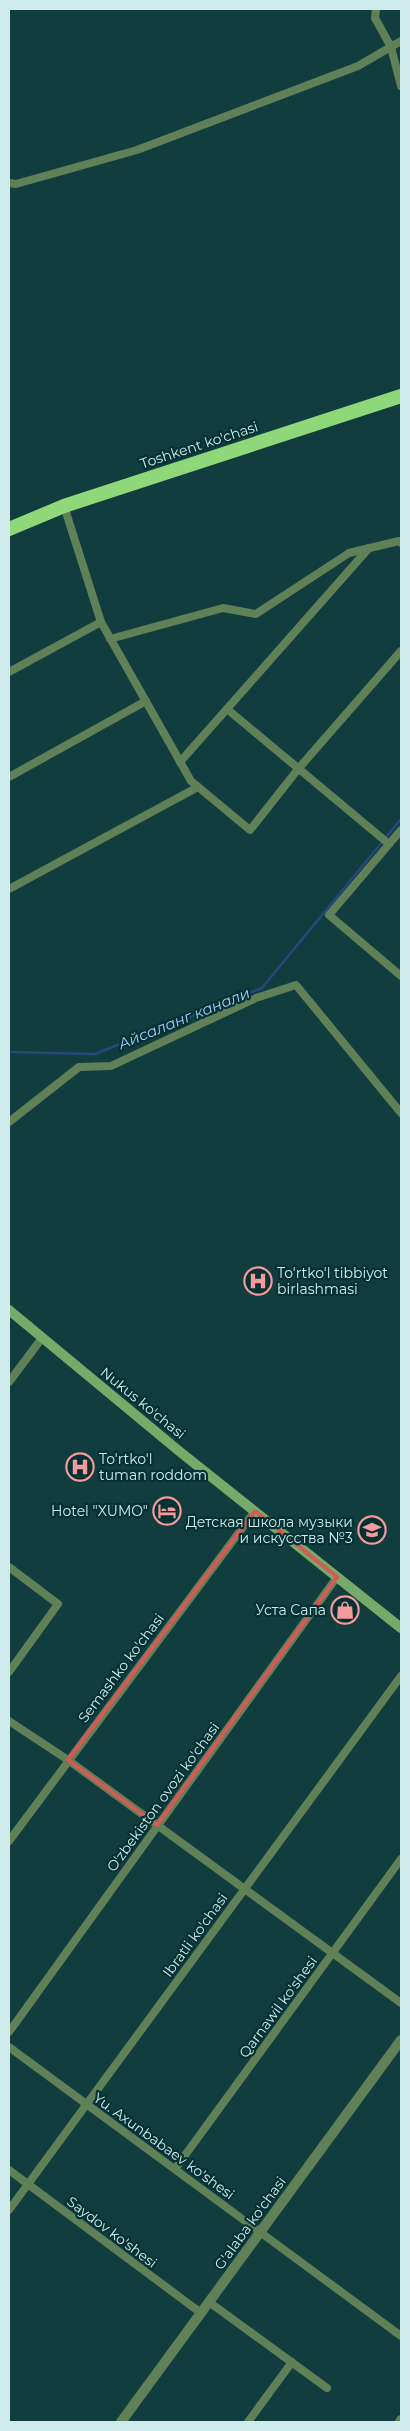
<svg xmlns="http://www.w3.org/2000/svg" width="410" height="2431" viewBox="0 0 410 2431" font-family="Montserrat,sans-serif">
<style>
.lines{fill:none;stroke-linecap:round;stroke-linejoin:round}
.stream{stroke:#26487e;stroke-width:2.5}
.minor{stroke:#608057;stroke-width:8}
.tertiary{stroke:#608057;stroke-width:10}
.secondary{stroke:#76aa68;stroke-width:10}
.trunk{stroke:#8ed87a;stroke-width:14}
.marked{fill:none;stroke:#d45959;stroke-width:4;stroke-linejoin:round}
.labels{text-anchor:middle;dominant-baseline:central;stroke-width:4.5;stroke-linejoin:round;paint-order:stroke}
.street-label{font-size:14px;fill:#d0ebec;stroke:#043234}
.poi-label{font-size:14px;fill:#d0ebec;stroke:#043234;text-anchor:end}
.water-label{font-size:15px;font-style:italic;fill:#adccfe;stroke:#043234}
</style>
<rect width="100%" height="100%" fill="#123d3f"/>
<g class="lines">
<polyline class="stream" points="9,1052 95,1054 262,988 401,819"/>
<g class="minor">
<polyline points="376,9 375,18 391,47 401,86"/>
<polyline points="9,183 16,184 137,150 358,66 401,41"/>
<polyline points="64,506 101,622 191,781 250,830 299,768 401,651"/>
<polyline points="110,639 223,608 256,614 349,553 399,541 401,543"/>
<polyline points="9,672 101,622"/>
<polyline points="227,709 389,844"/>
<polyline points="180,762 369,548"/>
<polyline points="9,777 146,701"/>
<polyline points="401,830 329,915 401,976"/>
<polyline points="9,889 198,787"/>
<polyline points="9,1122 79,1067 111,1066 256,998 296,985 401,1113"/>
<polyline points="9,1382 42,1338"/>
<polyline points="9,1567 58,1604 9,1672"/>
<polyline points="9,1721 68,1760 401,2003"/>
<polyline points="9,1841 255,1511"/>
<polyline points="9,2032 337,1577"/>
<polyline points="9,2047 401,2336"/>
<polyline points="175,2169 401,1859"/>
<polyline points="9,2170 201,2313"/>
<polyline points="9,2210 401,1676"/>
<polyline points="209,2302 327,2388"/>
<polyline points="248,2422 292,2362"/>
</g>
<g class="tertiary">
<polyline points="121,2422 401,2040"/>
<polyline points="400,2422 401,2420"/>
</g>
<polyline class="secondary" points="9,1310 179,1451 401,1628"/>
<polyline class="trunk" points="9,529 64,506 401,396"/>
</g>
<path class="marked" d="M255,1511l82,66 -180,248 -89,-65z"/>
<defs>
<g id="hospital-ring" transform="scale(1.4375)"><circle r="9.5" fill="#043234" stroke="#f59b9c" stroke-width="1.5"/><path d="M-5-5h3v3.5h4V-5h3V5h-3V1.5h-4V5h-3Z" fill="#f59b9c"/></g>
<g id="hotel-ring" transform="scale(1.4375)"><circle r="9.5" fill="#043234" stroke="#f59b9c" stroke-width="1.5"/><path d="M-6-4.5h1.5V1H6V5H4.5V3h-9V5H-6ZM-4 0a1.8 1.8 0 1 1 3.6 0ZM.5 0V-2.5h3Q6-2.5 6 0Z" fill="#f59b9c"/></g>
<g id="school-ring" transform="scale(1.4375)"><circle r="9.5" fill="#043234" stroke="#f59b9c" stroke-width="1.5"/><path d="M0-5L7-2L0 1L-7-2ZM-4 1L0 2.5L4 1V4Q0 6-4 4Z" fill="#f59b9c"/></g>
<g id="shop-ring" transform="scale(1.4375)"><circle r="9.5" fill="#043234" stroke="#f59b9c" stroke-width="1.5"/><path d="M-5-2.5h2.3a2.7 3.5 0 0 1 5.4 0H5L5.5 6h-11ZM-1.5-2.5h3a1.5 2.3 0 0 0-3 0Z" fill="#f59b9c"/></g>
</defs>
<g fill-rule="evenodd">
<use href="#hospital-ring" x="258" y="1281"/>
<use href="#hospital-ring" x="80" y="1467"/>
<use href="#hotel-ring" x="167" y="1511"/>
<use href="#school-ring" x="372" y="1530"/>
<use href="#shop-ring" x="345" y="1610"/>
</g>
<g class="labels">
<g class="street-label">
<text transform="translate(199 445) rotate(-18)">Toshkent ko'chasi</text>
<text transform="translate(143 1403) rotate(39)">Nukus ko'chasi</text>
<text transform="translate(121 1668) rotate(-53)">Semashko ko'chasi</text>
<text transform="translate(163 1797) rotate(-54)">O'zbekiston ovozi ko'chasi</text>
<text transform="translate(195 1935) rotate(-54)">Ibratli ko'chasi</text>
<text transform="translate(278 2007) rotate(-54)">Qarnawil ko'shesi</text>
<text transform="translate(164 2146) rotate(36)">Yu. Axunbabaev ko'shesi</text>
<text transform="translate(250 2223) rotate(-54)">G'alaba ko'chasi</text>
<text transform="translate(112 2232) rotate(37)">Saydov ko'shesi</text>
</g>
<g class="poi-label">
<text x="277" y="1273" text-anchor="start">To'rtko'l tibbiyot<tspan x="277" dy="16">birlashmasi</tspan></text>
<text x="99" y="1459" text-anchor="start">To'rtko'l<tspan x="99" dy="16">tuman roddom</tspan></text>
<text x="148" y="1511">Hotel "XUMO"</text>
<text x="353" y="1522">Детская школа музыки<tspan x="353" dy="16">и искусства №3</tspan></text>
<text x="326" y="1610">Уста Сапа</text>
</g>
<g class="water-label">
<text transform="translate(184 1018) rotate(-22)">Айсаланг канали</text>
</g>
</g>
<rect width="410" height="2431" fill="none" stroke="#d0ebec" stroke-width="20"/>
</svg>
